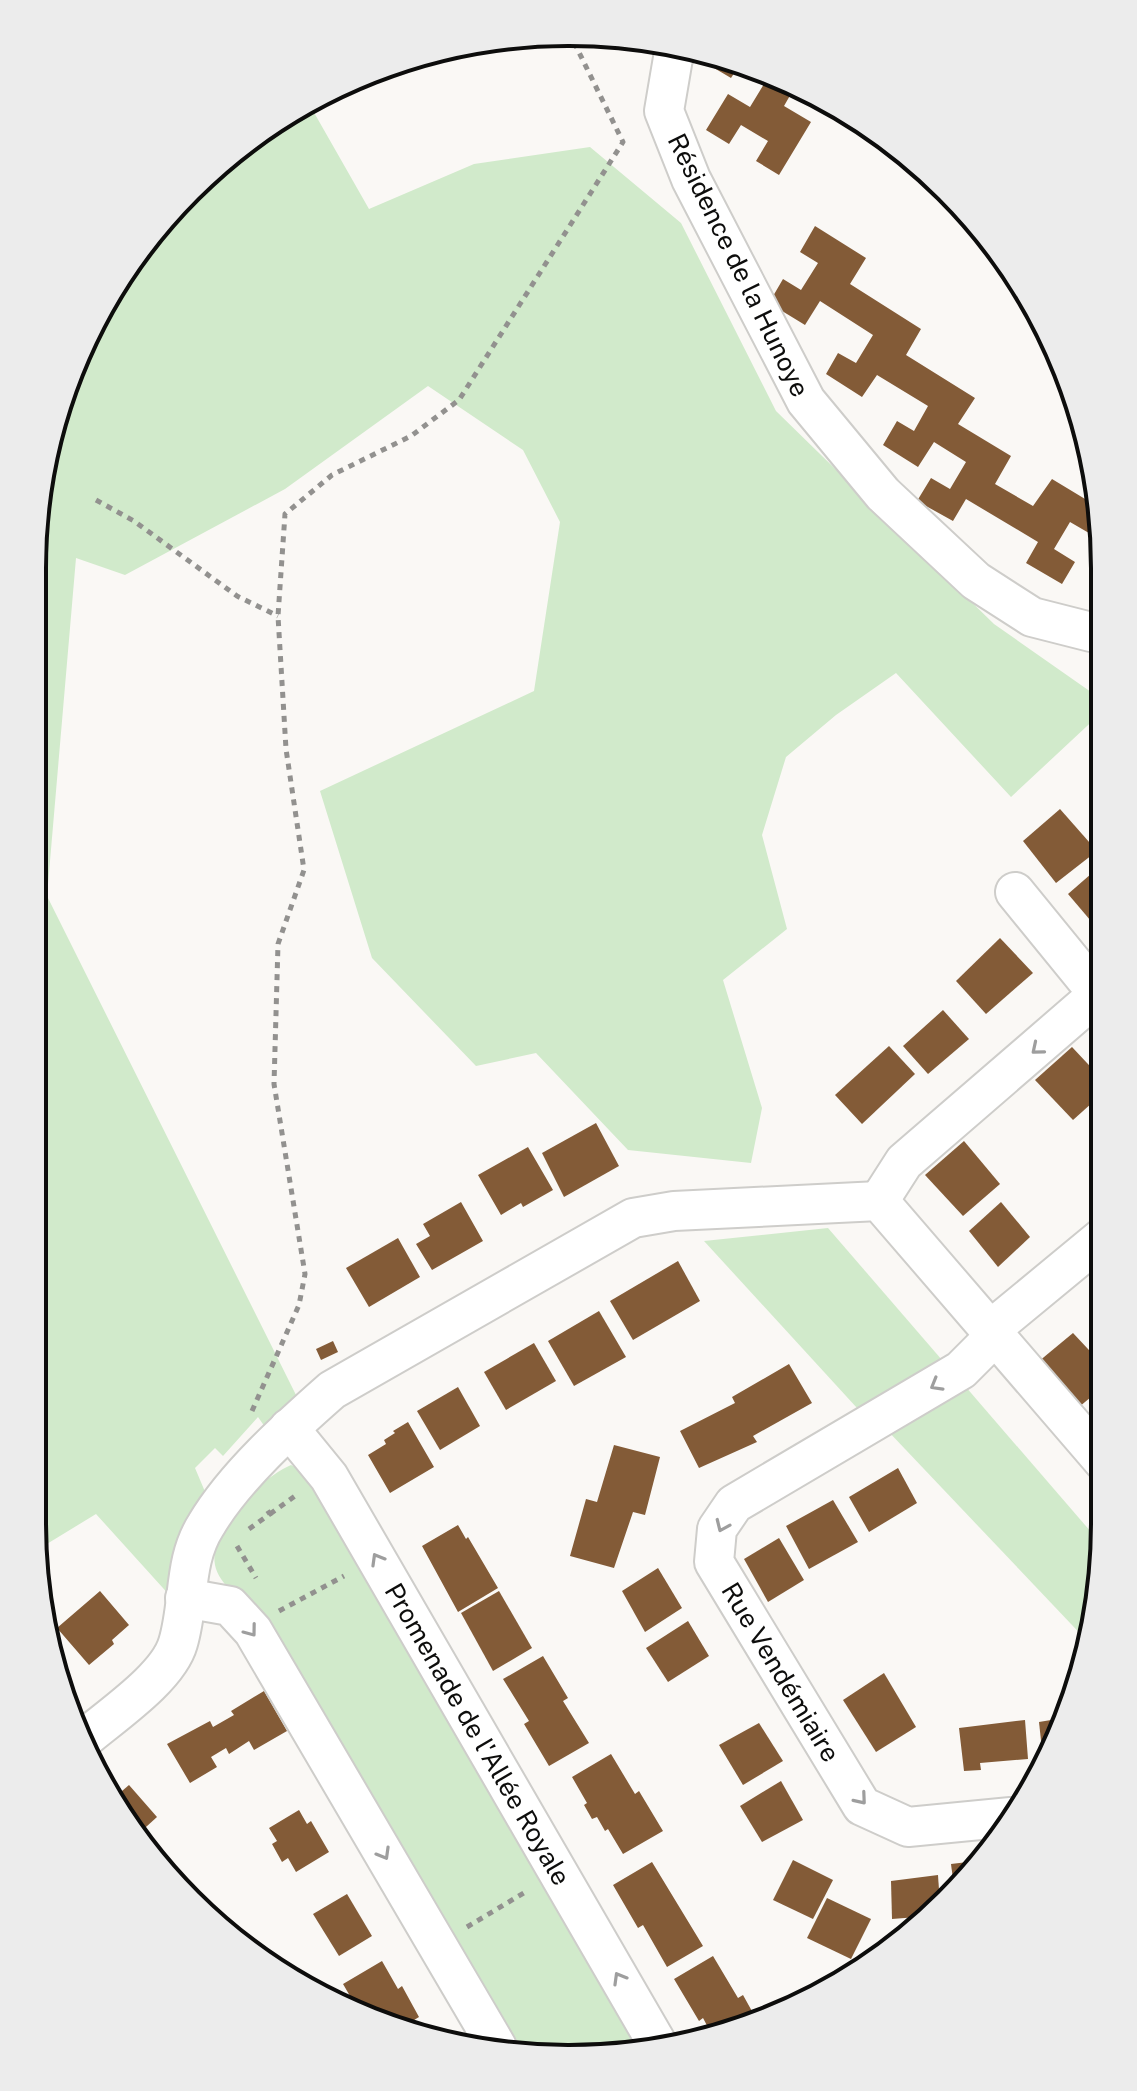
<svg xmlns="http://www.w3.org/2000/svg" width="1137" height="2091" viewBox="0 0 1137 2091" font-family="'Public Sans',sans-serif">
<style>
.green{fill:#d1eacb}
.building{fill:#835b37}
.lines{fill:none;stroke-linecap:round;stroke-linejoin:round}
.minor-casing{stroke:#cecdca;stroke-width:42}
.path{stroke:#92918f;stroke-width:5;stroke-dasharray:6 6;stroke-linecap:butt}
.minor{stroke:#fff;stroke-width:38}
.oneway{stroke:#9e9e9e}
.labels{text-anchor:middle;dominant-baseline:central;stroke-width:6;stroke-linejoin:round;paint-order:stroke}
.street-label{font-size:26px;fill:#0d0d0c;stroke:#fff}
.rim{fill:none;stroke:#0d0d0c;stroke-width:4}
</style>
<rect width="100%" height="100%" fill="#faf8f5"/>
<g class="green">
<polygon points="308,102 369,209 474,164 590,147 681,223 776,411 994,624 1101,699 1101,713 1011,797 896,673 836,715 786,757 762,835 787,929 723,980 762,1108 751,1163 628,1150 536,1053 476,1066 372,958 320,791 534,691 560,522 523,450 428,386 285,489 125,575 76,558 47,896 296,1395 265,1427 258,1417 223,1456 215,1448 195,1468 206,1494 172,1598 96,1514 37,1550 32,1522 33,534 50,429 104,301 165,215 242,143"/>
<polygon points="828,1228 942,1360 857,1408 704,1241"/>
<polygon points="965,1386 1104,1547 1090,1644 887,1430"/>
<path d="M291,1465l14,7 339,576 -40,10 -88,-9 -260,-437c-14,-12 -37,-27 -41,-47 -7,-37 46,-87 76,-100z"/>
</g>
<g class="building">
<polygon points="715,54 742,61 731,78 709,65"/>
<polygon points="770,74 796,85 784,106 811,122 779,175 756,161 768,141 741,125 729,144 706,130 728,94 750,107"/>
<polygon points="815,226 866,258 850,284 921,329 906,355 975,398 958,424 1011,456 995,484 1033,506 1052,479 1100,508 1101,540 1070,522 1054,549 1075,562 1062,584 1026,563 1038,542 966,499 953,521 917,501 931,478 950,489 966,462 934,442 918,467 883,445 897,421 914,431 928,406 877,375 862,397 826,374 838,353 856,363 873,335 820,301 805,325 769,303 783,279 801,290 818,263 800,252"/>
<polygon points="1101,550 1101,573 1091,567"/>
<polygon points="1060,809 1097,851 1056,883 1023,841"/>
<polygon points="1099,867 1102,869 1102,934 1068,894"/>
<polygon points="1000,938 1033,973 986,1014 956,981"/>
<polygon points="943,1010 969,1039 928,1074 903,1046"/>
<polygon points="889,1046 915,1074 862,1124 835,1095"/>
<polygon points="1072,1047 1102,1079 1102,1094 1073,1120 1035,1080"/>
<polygon points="596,1123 619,1166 564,1197 542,1153"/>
<polygon points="964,1141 1000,1184 963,1216 925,1175"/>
<polygon points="528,1147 553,1190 523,1207 521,1203 501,1215 478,1175"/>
<polygon points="461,1202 483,1241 432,1270 416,1244 430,1236 423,1224"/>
<polygon points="1001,1202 1030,1237 998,1267 969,1231"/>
<polygon points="398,1238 420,1277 369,1307 346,1268"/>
<polygon points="678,1261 700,1301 633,1340 610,1301"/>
<polygon points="599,1311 626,1357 574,1386 548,1341"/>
<polygon points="1073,1333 1103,1365 1103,1387 1079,1407 1038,1362"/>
<polygon points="333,1341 338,1352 321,1360 316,1349"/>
<polygon points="534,1343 556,1381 506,1410 484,1372"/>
<polygon points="789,1364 812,1403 753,1436 757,1442 699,1468 680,1431 735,1403 732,1397"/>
<polygon points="458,1387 480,1426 440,1450 417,1411"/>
<polygon points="408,1422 434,1467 390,1493 368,1455 386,1444 384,1440 395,1433 393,1431"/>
<polygon points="614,1445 660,1457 645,1515 633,1512 614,1568 570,1556 586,1499 597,1502"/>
<polygon points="898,1468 917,1503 869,1532 849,1497"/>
<polygon points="833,1500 858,1542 809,1569 786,1526"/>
<polygon points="458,1525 466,1539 468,1537 498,1588 458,1612 422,1546"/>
<polygon points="779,1538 804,1580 768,1602 744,1559"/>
<polygon points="658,1568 682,1608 645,1632 622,1591"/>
<polygon points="100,1591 129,1625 112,1640 114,1644 89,1665 57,1628"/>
<polygon points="499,1591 532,1648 493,1671 461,1613"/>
<polygon points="688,1621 709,1656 668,1682 646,1648"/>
<polygon points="54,1653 69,1670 58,1680"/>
<polygon points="543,1656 568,1698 563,1701 589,1743 549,1766 524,1724 529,1721 503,1679"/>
<polygon points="884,1673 916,1727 876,1752 843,1700"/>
<polygon points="264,1691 287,1731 254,1750 249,1741 229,1754 226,1748 211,1757 217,1767 190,1783 167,1744 210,1721 213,1727 234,1715 231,1711"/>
<polygon points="1063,1718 1050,1749 1042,1750 1039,1722"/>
<polygon points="1025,1720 1028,1759 980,1763 981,1770 964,1771 959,1728"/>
<polygon points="759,1723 783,1761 743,1785 719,1745"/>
<polygon points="611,1754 635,1794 639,1791 663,1831 623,1854 608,1829 605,1831 597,1817 592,1819 584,1805 587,1803 572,1777"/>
<polygon points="781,1781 803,1820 762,1842 740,1806"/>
<polygon points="129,1785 157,1817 136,1836 115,1797"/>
<polygon points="299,1810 307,1824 311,1821 329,1852 296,1872 288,1858 282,1862 272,1844 277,1841 269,1828"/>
<polygon points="793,1860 833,1880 813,1919 773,1900"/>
<polygon points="976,1861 954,1887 951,1864"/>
<polygon points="652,1862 703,1946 667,1967 643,1925 638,1928 613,1885"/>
<polygon points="938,1875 940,1905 930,1916 892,1919 891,1881"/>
<polygon points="347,1894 372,1936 339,1956 313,1914"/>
<polygon points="827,1898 871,1919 851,1959 807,1938"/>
<polygon points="713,1956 738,1998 743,1995 758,2022 711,2033 703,2018 699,2021 674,1979"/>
<polygon points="382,1961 398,1989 402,1986 419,2017 401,2028 357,2008 343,1984"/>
<polygon points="430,2025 440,2042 430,2041 415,2034"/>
</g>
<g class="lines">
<g class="minor-casing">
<g id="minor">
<polyline points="679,46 673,58 664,111 691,179 806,401 883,494 976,581 1032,617 1091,632"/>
<polyline points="1015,892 1090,984 1095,997 1102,1005"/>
<polyline points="879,1201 904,1162 1095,997"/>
<polyline points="289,1428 329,1477 658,2045"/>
<polyline points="185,1598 230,1606 253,1631 497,2047"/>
<path d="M84,1739c28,-24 84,-61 94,-96 12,-40 5,-82 28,-118 29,-49 84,-98 126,-135l301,-172 41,-7 205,-10 225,261"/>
<polyline points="1011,1817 908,1827 862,1806 714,1562 717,1529 734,1504 961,1370 995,1336 1000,1322 1103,1237"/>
</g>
</g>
<g class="path">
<polyline points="96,500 134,521 237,596 278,616"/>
<polyline points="252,1411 299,1305 305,1274 274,1084 278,944 304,870 286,749 278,616 285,514 332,475 411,436 459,400 623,142 570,34"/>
<polyline points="270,1514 299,1493"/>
<polyline points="249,1529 270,1514 265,1507"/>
<polyline points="237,1546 256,1578"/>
<polyline points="279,1611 344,1576"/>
<polyline points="467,1927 527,1891"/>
</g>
<use href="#minor" class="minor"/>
</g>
<defs><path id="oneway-chevron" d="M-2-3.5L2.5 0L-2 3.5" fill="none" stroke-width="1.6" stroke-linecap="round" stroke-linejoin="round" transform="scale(2)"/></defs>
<g class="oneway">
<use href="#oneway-chevron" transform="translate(1037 1049) rotate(140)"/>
<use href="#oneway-chevron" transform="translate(936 1385) rotate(150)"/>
<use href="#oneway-chevron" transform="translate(722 1526) rotate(114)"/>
<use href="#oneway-chevron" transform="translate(377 1559) rotate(-120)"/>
<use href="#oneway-chevron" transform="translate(251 1631) rotate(53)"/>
<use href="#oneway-chevron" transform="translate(861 1799) rotate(50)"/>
<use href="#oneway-chevron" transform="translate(384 1854) rotate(60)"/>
<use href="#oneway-chevron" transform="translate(619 1978) rotate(-120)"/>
</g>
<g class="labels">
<g class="street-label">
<text transform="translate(739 265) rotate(64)">Résidence de la Hunoye</text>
<text transform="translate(781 1672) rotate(59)">Rue Vendémiaire</text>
<text transform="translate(478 1734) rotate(60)">Promenade de l'Allée Royale</text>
</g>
</g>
<path d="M0 0H1137V2091H0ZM568 46H569A522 522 0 0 1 1091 568V1523A522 522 0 0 1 569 2045H568A522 522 0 0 1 46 1523V568A522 522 0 0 1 568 46Z" fill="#ececec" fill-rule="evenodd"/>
<path class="rim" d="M568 46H569A522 522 0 0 1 1091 568V1523A522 522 0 0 1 569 2045H568A522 522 0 0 1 46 1523V568A522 522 0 0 1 568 46Z"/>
</svg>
